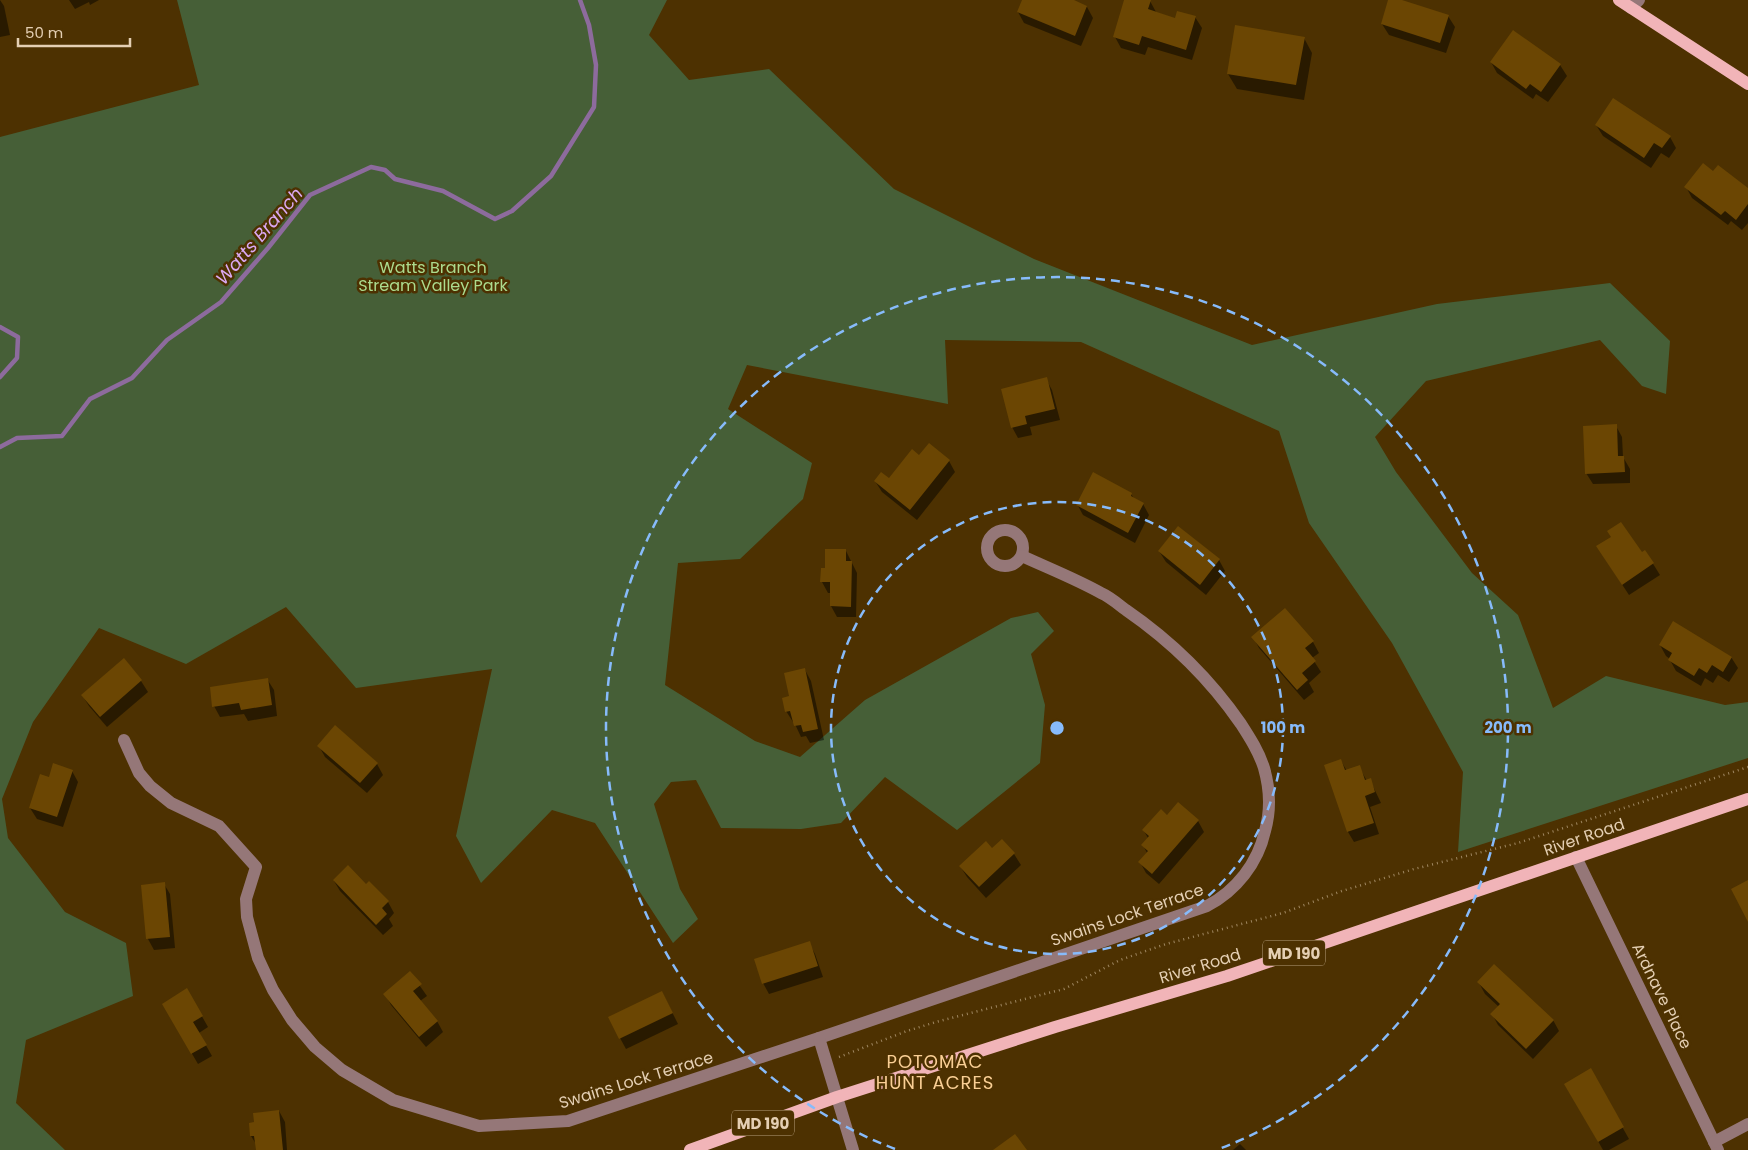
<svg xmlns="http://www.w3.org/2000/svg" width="1748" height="1150" viewBox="0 0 1748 1150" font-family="Poppins,sans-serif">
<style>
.green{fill:#465f37}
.shadow{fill:#0007}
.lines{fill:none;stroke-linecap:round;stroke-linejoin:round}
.stream{stroke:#8d6b9d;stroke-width:4.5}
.building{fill:#6b4603}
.path{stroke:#9f8761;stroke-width:2.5;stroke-dasharray:1 4;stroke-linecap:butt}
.minor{stroke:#957778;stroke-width:12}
.major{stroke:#f1b4b8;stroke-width:12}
.ring{fill:none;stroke:#87bbfb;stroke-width:2.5;stroke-dasharray:9 6}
.labels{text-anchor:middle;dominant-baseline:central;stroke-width:5;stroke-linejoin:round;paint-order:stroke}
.shield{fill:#4d3101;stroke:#b7a07e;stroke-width:1}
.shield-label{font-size:15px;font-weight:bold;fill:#e4cfb3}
.park-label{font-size:16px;fill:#abdb8e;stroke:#4d3101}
.street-label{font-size:16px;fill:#e4cfb3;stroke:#4d3101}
.water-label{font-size:18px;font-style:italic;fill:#dba9f3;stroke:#4d3101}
.neighbourhood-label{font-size:18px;letter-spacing:1px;fill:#facf95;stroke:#4d3101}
.centre{fill:#87bbfb;stroke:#4d3101;stroke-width:2.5}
.ring-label{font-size:15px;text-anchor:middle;font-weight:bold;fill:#87bbfb;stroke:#4d3101;stroke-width:5;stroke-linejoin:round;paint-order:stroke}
</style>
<rect width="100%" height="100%" fill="#4d3101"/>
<polygon class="green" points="177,0 667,0 649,35 689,80 769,69 894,189 1034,259 1252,345 1437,304 1610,283 1670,341 1666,394 1642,386 1600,340 1426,381 1375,437 1396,472 1472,573 1518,615 1553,708 1606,676 1725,705 1748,702 1748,758 1458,852 1463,772 1392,643 1309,523 1279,431 1081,342 945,340 948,404 747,365 728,409 812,463 803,499 740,559 678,563 665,685 755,741 800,757 865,700 1011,618 1038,612 1054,631 1031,654 1045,705 1040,763 957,830 885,777 841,823 801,829 721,828 696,780 671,782 654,804 680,889 698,919 673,943 595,823 552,810 481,883 456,836 492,669 356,688 286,607 186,664 99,628 33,722 2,799 8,838 65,912 126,943 133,996 26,1040 16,1103 65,1150 0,1150 0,137 199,85"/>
<g class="shadow">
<polygon points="0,0 4,6 10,35 0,37"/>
<polygon points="69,0 99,0 90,5 89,2 75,9"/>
<polygon points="1023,0 1070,0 1087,7 1093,18 1081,46 1024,23 1018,12"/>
<polygon points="1126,0 1150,1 1156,12 1176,19 1195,17 1202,28 1192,60 1148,47 1145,55 1121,48 1115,37"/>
<polygon points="1390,0 1397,0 1448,16 1455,27 1446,53 1389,35 1382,24"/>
<polygon points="1514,31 1560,65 1567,76 1548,102 1536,94 1533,99 1497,73 1491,62"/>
<polygon points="1304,38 1312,53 1304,100 1237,89 1228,74"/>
<polygon points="1596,125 1670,137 1676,148 1669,158 1661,153 1651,168 1603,136"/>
<polygon points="1714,172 1748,189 1748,223 1742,230 1731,221 1728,225 1692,198 1686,187"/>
<polygon points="1046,379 1052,390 1060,420 1030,427 1032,435 1018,438 1012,427"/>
<polygon points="1616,426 1622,437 1623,457 1630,469 1630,483 1593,484 1586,473"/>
<polygon points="919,457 949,461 955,472 917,520 882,492 875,481 889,480"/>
<polygon points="1131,494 1135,500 1143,504 1149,515 1135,543 1083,515 1077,504"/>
<polygon points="1178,527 1219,560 1225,571 1206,595 1166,562 1159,551"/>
<polygon points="846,551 857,573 856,617 837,617 831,606 831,593 828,593 822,582 826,569"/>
<polygon points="1645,551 1660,575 1629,595 1604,557 1641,554"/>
<polygon points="1253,637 1313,642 1319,653 1312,658 1321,672 1309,683 1314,692 1304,700 1259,648"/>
<polygon points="1660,645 1731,657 1738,668 1729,682 1718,675 1713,683 1705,678 1701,686 1676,671 1670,660 1670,659 1666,656"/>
<polygon points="123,660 141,681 148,692 107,727 89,706 82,695"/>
<polygon points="805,670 811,681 824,740 810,743 806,736 801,737 794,722 793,722 786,711 791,697"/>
<polygon points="267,679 274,690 277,716 248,721 244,714 220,717 214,706"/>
<polygon points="319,746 377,764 383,775 367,793 325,757"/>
<polygon points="1341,761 1347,771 1359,767 1367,781 1370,780 1381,803 1370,807 1379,834 1354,842 1348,832"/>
<polygon points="72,771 78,782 63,827 37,819 30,808 49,778"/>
<polygon points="1167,816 1198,821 1204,832 1159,884 1146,873 1140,862 1147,853 1143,845 1148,838 1144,831"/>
<polygon points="1002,841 1014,854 1021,865 986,898 967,877 960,866 992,850"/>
<polygon points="334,881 366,886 369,883 388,902 394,913 389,919 393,926 383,935 340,891"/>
<polygon points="164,884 170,894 175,948 154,950 148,939 142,886"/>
<polygon points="809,943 815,954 823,977 769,994 763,983"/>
<polygon points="410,972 427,996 420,1001 437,1021 443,1032 426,1047 391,1005 385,994"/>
<polygon points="1479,983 1553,1020 1559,1031 1533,1059 1498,1025 1492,1014 1499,1007 1485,994"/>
<polygon points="187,990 208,1027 199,1033 212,1056 198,1064 163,1004"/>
<polygon points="662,992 678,1024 626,1049 620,1038"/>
<polygon points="1590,1070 1629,1139 1609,1150 1603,1150 1566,1084"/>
<polygon points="279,1111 285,1122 287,1150 257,1150 256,1144 251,1136"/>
<polygon points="1240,1144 1246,1150 1233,1150"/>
</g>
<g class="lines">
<g class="stream">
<polyline points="0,327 18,337 17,358 0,377"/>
<polyline points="0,447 17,438 62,436 90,399 132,378 167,340 221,302 268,248 310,195 371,167 385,170 395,179 443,191 495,219 512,211 551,176 594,107 596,65 589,25 580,0"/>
</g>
</g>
<g class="building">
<polygon points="1022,0 1074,0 1087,6 1075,36 1017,12"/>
<polygon points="1124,0 1151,0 1148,9 1175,18 1177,11 1196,16 1186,50 1142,36 1139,45 1113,37"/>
<polygon points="1388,0 1402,0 1449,15 1440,43 1381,24"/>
<polygon points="1235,25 1305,37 1296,85 1227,74"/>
<polygon points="1513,30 1561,64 1541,92 1530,84 1526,89 1490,62"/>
<polygon points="1613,98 1671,136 1662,148 1654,143 1644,158 1595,125"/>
<polygon points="1703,163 1713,171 1718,165 1748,188 1748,204 1736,220 1725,211 1721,215 1684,187"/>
<polygon points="1047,377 1055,409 1025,416 1027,424 1011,428 1001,389"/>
<polygon points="1617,424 1618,456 1624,456 1625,472 1585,474 1583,426"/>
<polygon points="929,443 950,460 910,510 874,481 881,472 889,478 912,449 919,455"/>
<polygon points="1093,472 1132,493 1131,496 1144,503 1128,533 1076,505"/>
<polygon points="1621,522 1642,552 1645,550 1654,563 1622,585 1596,546 1611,537 1607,531"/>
<polygon points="1178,526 1220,559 1200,585 1158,551"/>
<polygon points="825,549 846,549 846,561 852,561 851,607 830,606 830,582 820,582 821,568 825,568"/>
<polygon points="1285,608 1314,641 1305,648 1316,661 1302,673 1308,680 1297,690 1251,637"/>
<polygon points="1673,621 1732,657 1723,672 1712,665 1707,673 1699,668 1694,676 1668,660 1672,653 1659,645"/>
<polygon points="124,658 142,680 100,717 81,695"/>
<polygon points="805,668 818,729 803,732 801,725 794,726 790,711 785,712 782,698 789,696 784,673"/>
<polygon points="268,678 272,705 241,710 239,703 212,707 210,687"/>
<polygon points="335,725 378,763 360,783 317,746"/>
<polygon points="1341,759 1345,770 1360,765 1365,780 1371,778 1375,792 1365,796 1374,823 1347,832 1324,765"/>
<polygon points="53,763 73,770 57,817 29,808 40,774 49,777"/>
<polygon points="1178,802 1199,820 1152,874 1138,862 1148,851 1141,845 1149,836 1142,830 1161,809 1167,815"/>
<polygon points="1002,839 1015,853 979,887 959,866 986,841 992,848"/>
<polygon points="348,865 366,884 369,881 389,901 382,908 387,914 376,925 333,880"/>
<polygon points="1748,880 1748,922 1731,889"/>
<polygon points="165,882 170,937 146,939 141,885"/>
<polygon points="810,941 818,966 762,984 754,959"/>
<polygon points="1494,964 1554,1020 1526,1049 1490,1014 1500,1004 1477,982"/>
<polygon points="410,971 422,984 413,991 438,1021 419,1037 383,994"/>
<polygon points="187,988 203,1016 193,1022 207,1045 191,1054 162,1004"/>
<polygon points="662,991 673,1013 619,1039 608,1017"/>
<polygon points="1591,1068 1624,1127 1598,1142 1564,1084"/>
<polygon points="279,1110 283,1150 256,1150 254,1136 250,1136 249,1123 254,1122 253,1113"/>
<polygon points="1015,1134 1027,1150 993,1150"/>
</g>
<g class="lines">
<polyline class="path" points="839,1057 907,1031 936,1022 1064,989 1120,960 1166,944 1283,913 1342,891 1414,869 1518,843 1748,767"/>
<g class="minor">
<polyline points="1631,8 1639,0"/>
<circle cx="1005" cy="548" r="18"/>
<path d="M124,740l15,33 11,13 21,17 48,23 37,41 -10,32 1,18 11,41 15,32 19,30 23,27 27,23 51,30 86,26 89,-5 251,-83 388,-132c29,-15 51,-43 58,-75 6,-21 5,-42 -1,-63 -5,-16 -14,-30 -23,-44 -31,-45 -70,-83 -115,-114 -8,-6 -16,-13 -25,-17 -25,-14 -53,-25 -79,-37"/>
<polyline points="1576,857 1718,1150"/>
<polyline points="819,1038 853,1150"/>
<polyline points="1714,1142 1748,1124"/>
</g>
<g class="major">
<polyline points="1619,0 1748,84"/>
<polyline points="690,1150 837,1097 1055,1027 1227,976 1748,799"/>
</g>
</g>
<g class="ring">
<circle cx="1057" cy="728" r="226"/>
<path d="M895 1149A451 451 0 1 1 1219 1149"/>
</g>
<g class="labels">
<g class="shield">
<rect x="1263" y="940.5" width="62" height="25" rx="4"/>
<rect x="732" y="1110.5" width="62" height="25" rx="4"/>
</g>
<g class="shield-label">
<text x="1294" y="953">MD 190</text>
<text x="763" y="1123">MD 190</text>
</g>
<g class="park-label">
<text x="433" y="267">Watts Branch<tspan x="433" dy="18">Stream Valley Park</tspan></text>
</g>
<g class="street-label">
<text transform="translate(1584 837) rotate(-19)">River Road</text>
<text transform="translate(1127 915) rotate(-19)">Swains Lock Terrace</text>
<text transform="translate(1200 966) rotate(-17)">River Road</text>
<text transform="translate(1662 996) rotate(64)">Ardnave Place</text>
<text transform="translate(636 1080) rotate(-17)">Swains Lock Terrace</text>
</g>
<g class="water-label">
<text transform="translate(259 236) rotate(-49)">Watts Branch</text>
</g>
<g class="neighbourhood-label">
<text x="935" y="1061">POTOMAC<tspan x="935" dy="21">HUNT ACRES</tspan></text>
</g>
</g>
<circle cx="1057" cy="728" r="8" class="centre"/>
<g class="ring-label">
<text x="1283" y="733">100 m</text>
<text x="1508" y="733">200 m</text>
</g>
<path d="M18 38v8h112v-8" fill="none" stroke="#e4cfb3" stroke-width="2.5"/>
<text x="25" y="38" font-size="15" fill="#e4cfb3" stroke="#4d3101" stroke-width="4" paint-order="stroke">50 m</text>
</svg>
